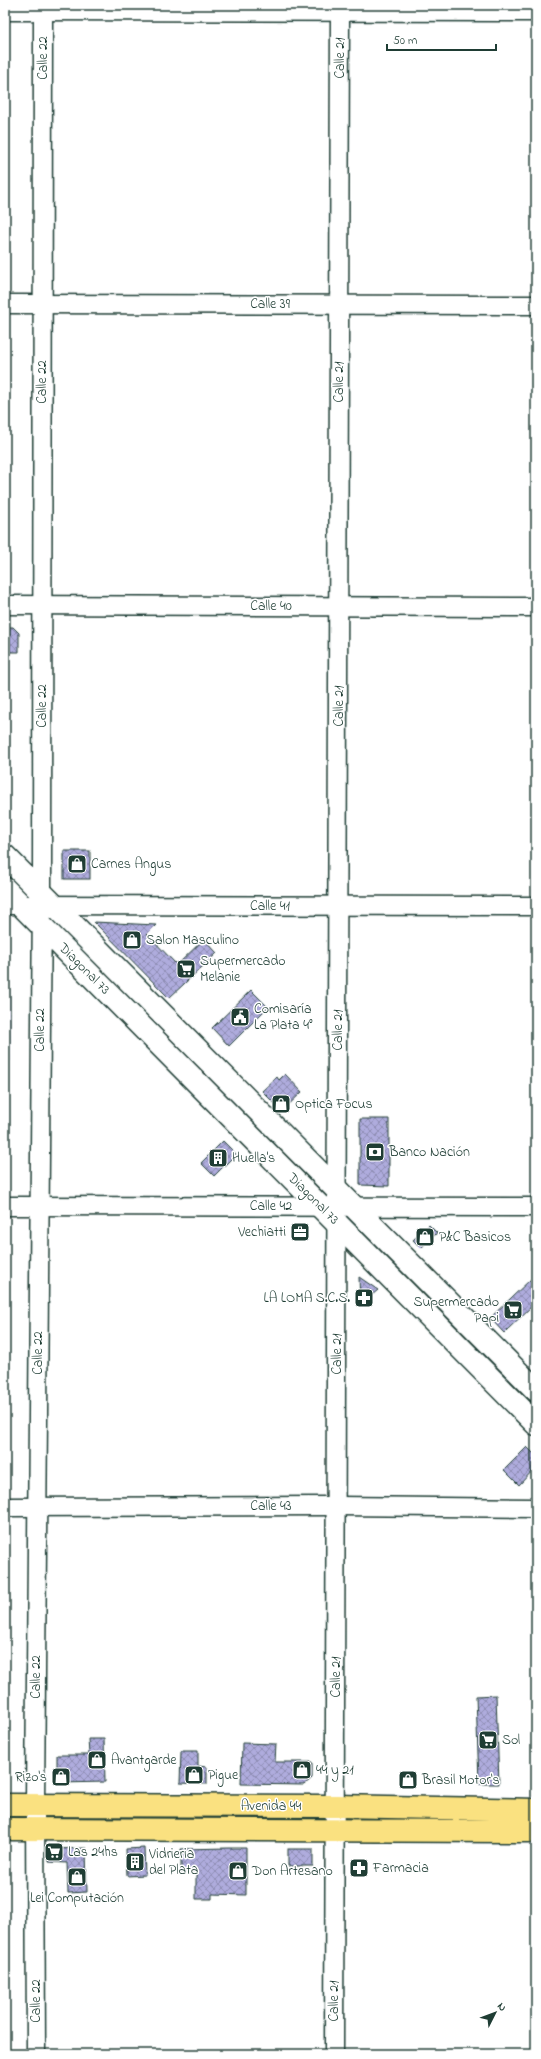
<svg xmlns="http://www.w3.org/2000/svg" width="541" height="2059" viewBox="0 0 541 2059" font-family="'Indie Flower',sans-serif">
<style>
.built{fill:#e7e6f5}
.building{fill:url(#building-cross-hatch);stroke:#1f3d34}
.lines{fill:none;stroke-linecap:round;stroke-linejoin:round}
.minor-casing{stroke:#1f3d34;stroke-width:21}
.secondary-casing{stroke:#1f3d34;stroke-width:25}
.primary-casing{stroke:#1f3d34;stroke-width:25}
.minor{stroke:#fff;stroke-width:18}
.secondary{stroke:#fff;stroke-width:22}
.primary{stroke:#fae180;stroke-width:22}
.labels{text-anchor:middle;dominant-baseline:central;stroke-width:3;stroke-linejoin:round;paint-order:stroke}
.street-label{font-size:14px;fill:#1f3d34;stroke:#fff}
.poi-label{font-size:14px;fill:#1f3d34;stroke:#fff;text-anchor:start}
</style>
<defs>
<pattern id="building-cross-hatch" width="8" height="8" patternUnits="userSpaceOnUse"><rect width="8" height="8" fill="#afacdd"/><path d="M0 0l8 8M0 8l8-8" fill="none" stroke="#8e8db4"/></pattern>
</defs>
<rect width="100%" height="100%" fill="#fff"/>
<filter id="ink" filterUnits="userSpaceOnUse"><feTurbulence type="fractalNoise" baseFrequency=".025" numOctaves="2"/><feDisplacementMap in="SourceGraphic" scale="8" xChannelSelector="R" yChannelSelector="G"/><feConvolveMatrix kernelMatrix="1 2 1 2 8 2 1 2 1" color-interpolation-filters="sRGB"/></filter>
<g filter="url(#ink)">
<polygon class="built" points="5,977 10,982 11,1061 5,1061"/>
<g class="building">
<polygon points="5,627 13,627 19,633 19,652 5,652"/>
<rect x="64" y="851" width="26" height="28"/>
<polygon points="94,922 156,925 147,934 177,965 204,939 217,953 169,998"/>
<polygon points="251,990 268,1007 229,1046 212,1028"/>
<polygon points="285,1074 302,1092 282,1111 262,1091 277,1077 279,1080"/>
<polygon points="360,1119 389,1119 389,1186 360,1185"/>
<polygon points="223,1141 236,1154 214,1176 201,1163"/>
<polygon points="429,1225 437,1233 421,1248 413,1240"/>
<polygon points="359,1277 378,1290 360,1305"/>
<polygon points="531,1279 536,1285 536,1302 504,1333 490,1318"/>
<polygon points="527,1447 536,1456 536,1467 519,1485 504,1470"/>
<polygon points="496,1695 499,1784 479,1784 476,1696"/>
<polygon points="88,1739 104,1739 105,1782 60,1783 57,1778 57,1755 89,1755"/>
<polygon points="242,1743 276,1744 275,1762 312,1762 312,1778 304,1785 241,1784"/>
<polygon points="181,1751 198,1751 198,1766 207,1767 207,1784 180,1783"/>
<polygon points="86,1848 87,1892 68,1893 67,1863 49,1862 49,1854 54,1849"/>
<polygon points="144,1848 145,1875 127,1876 126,1849"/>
<polygon points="229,1848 246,1848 246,1895 212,1894 212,1899 196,1899 196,1874 181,1874 181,1849"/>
<rect x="288" y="1849" width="25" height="17"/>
</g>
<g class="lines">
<g class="minor-casing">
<g id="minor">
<polyline points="5,304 536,305"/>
<polyline points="5,605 536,607"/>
<polyline points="5,905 536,906"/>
<polyline points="5,1206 536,1207"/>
<polyline points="5,1507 337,1506 536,1508"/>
<polyline points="36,2054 35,1805 42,893 43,5"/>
<polyline points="334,2054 340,5"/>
</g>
</g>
<g class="secondary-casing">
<g id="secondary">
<polyline points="5,9 536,10"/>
<polyline points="5,856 536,1390"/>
<polyline points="5,889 536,1424"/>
</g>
</g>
<g class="primary-casing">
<g id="primary">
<polyline points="5,1805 336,1806 536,1810"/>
<polyline points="5,1829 536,1831"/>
</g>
</g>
<use href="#minor" class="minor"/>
<use href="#secondary" class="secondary"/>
<use href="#primary" class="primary"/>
</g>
</g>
<defs>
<g id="shop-square" transform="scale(1)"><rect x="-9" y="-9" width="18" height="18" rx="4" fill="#1f3d34" stroke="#fff"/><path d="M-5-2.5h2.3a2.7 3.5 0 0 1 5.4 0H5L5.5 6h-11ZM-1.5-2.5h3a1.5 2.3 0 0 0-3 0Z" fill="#fff"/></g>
<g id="supermarket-square" transform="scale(1)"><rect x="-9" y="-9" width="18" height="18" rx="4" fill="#1f3d34" stroke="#fff"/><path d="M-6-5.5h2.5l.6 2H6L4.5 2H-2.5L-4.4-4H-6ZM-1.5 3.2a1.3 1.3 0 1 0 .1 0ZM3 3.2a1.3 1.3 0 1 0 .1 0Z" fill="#fff"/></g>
<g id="civic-square" transform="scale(1)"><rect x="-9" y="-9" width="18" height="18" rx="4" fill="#1f3d34" stroke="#fff"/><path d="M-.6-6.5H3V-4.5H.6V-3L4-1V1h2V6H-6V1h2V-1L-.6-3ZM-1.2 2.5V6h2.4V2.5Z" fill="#fff"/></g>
<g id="bank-square" transform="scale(1)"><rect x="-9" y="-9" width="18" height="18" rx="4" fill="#1f3d34" stroke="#fff"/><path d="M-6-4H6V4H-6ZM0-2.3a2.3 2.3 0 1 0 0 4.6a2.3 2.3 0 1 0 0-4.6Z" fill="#fff"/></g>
<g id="building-square" transform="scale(1)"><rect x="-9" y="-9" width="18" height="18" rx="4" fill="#1f3d34" stroke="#fff"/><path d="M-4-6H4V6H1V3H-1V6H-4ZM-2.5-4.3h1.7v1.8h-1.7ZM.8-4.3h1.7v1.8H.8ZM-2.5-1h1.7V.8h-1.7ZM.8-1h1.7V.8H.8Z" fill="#fff"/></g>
<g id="office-square" transform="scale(1)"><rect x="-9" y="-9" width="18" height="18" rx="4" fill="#1f3d34" stroke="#fff"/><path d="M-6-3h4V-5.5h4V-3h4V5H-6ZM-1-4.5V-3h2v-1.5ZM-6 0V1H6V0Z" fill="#fff"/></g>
<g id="pharmacy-square" transform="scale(1)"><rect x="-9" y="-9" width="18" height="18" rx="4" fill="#1f3d34" stroke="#fff"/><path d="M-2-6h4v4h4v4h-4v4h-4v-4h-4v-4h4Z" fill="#fff"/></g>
</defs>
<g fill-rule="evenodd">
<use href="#shop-square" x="77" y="864"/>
<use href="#shop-square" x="132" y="940"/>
<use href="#supermarket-square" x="186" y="969"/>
<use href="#civic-square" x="240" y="1017"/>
<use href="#shop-square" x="281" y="1104"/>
<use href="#bank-square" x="375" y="1152"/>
<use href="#building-square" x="218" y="1158"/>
<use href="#office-square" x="300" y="1232"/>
<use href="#shop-square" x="425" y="1237"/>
<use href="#pharmacy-square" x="364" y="1298"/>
<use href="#supermarket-square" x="513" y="1310"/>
<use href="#supermarket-square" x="488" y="1740"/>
<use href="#shop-square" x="97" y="1760"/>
<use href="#shop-square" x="302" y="1770"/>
<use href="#shop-square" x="194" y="1775"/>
<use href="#shop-square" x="61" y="1777"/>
<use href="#shop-square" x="408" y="1780"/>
<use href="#supermarket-square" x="54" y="1852"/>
<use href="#building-square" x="135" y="1862"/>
<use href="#pharmacy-square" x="359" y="1868"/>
<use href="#shop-square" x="238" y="1871"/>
<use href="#shop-square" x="77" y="1877"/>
</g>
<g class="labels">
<g class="street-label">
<text transform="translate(43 58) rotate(-90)">Calle 22</text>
<text transform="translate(340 58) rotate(-90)">Calle 21</text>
<text x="270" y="304">Calle 39</text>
<text transform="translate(42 382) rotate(-90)">Calle 22</text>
<text transform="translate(339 382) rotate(-90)">Calle 21</text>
<text x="271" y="606">Calle 40</text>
<text transform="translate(42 706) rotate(-90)">Calle 22</text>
<text transform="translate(339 706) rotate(-90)">Calle 21</text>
<text x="270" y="906">Calle 41</text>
<text transform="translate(84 969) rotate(45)">Diagonal 73</text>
<text transform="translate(40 1030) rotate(-90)">Calle 22</text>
<text transform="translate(338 1030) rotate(-90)">Calle 21</text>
<text transform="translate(313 1199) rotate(45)">Diagonal 73</text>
<text x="271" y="1206">Calle 42</text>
<text transform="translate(38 1353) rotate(-90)">Calle 22</text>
<text transform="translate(337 1354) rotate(-90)">Calle 21</text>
<text x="271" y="1506">Calle 43</text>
<text transform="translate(36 1677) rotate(-90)">Calle 22</text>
<text transform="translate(336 1677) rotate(-90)">Calle 21</text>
<text x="271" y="1806">Avenida 44</text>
<text transform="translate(36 2001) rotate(-90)">Calle 22</text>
<text transform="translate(334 2001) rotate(-90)">Calle 21</text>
</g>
<g class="poi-label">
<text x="91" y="864">Carnes Angus</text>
<text x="146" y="940">Salon Masculino</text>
<text x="200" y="961">Supermercado<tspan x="200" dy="16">Melanie</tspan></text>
<text x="254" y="1009">Comisaría<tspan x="254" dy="16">La Plata 4°</tspan></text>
<text x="295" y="1104">Optica Focus</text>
<text x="389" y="1152">Banco Nación</text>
<text x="232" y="1158">Huella's</text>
<text x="286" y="1232" text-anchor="end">Vechiatti</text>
<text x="439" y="1237">P&amp;C Basicos</text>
<text x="350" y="1298" text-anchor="end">LA LOMA S.C.S.</text>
<text x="499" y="1302" text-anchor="end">Supermercado<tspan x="499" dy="16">Papi</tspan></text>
<text x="502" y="1740">Sol</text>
<text x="111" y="1760">Avantgarde</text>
<text x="316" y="1770">44 y 21</text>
<text x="208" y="1775">Pigue</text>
<text x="47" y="1777" text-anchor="end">Rizo's</text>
<text x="422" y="1780">Brasil Motor's</text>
<text x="68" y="1852">Las 24hs</text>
<text x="149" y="1854">Vidrieria<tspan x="149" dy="16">del Plata</tspan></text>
<text x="373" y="1868">Farmacia</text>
<text x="252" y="1871">Don Artesano</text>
<text x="77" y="1898" text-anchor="middle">Lei Computación</text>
</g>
</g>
<rect width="541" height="2059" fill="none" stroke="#fff" stroke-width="20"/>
<rect x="10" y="10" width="521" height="2039" fill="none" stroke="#1f3d34" stroke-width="1.5" filter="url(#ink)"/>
<g transform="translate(495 2013) rotate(48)" stroke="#ffffff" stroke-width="3" paint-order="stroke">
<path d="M0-3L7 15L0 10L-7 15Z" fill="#1f3d34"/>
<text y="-6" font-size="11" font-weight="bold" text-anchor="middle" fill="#1f3d34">N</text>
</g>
<path d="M387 44v6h109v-6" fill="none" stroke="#1f3d34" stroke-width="2"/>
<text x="393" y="44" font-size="12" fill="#1f3d34" stroke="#ffffff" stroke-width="3" paint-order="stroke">50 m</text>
</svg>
